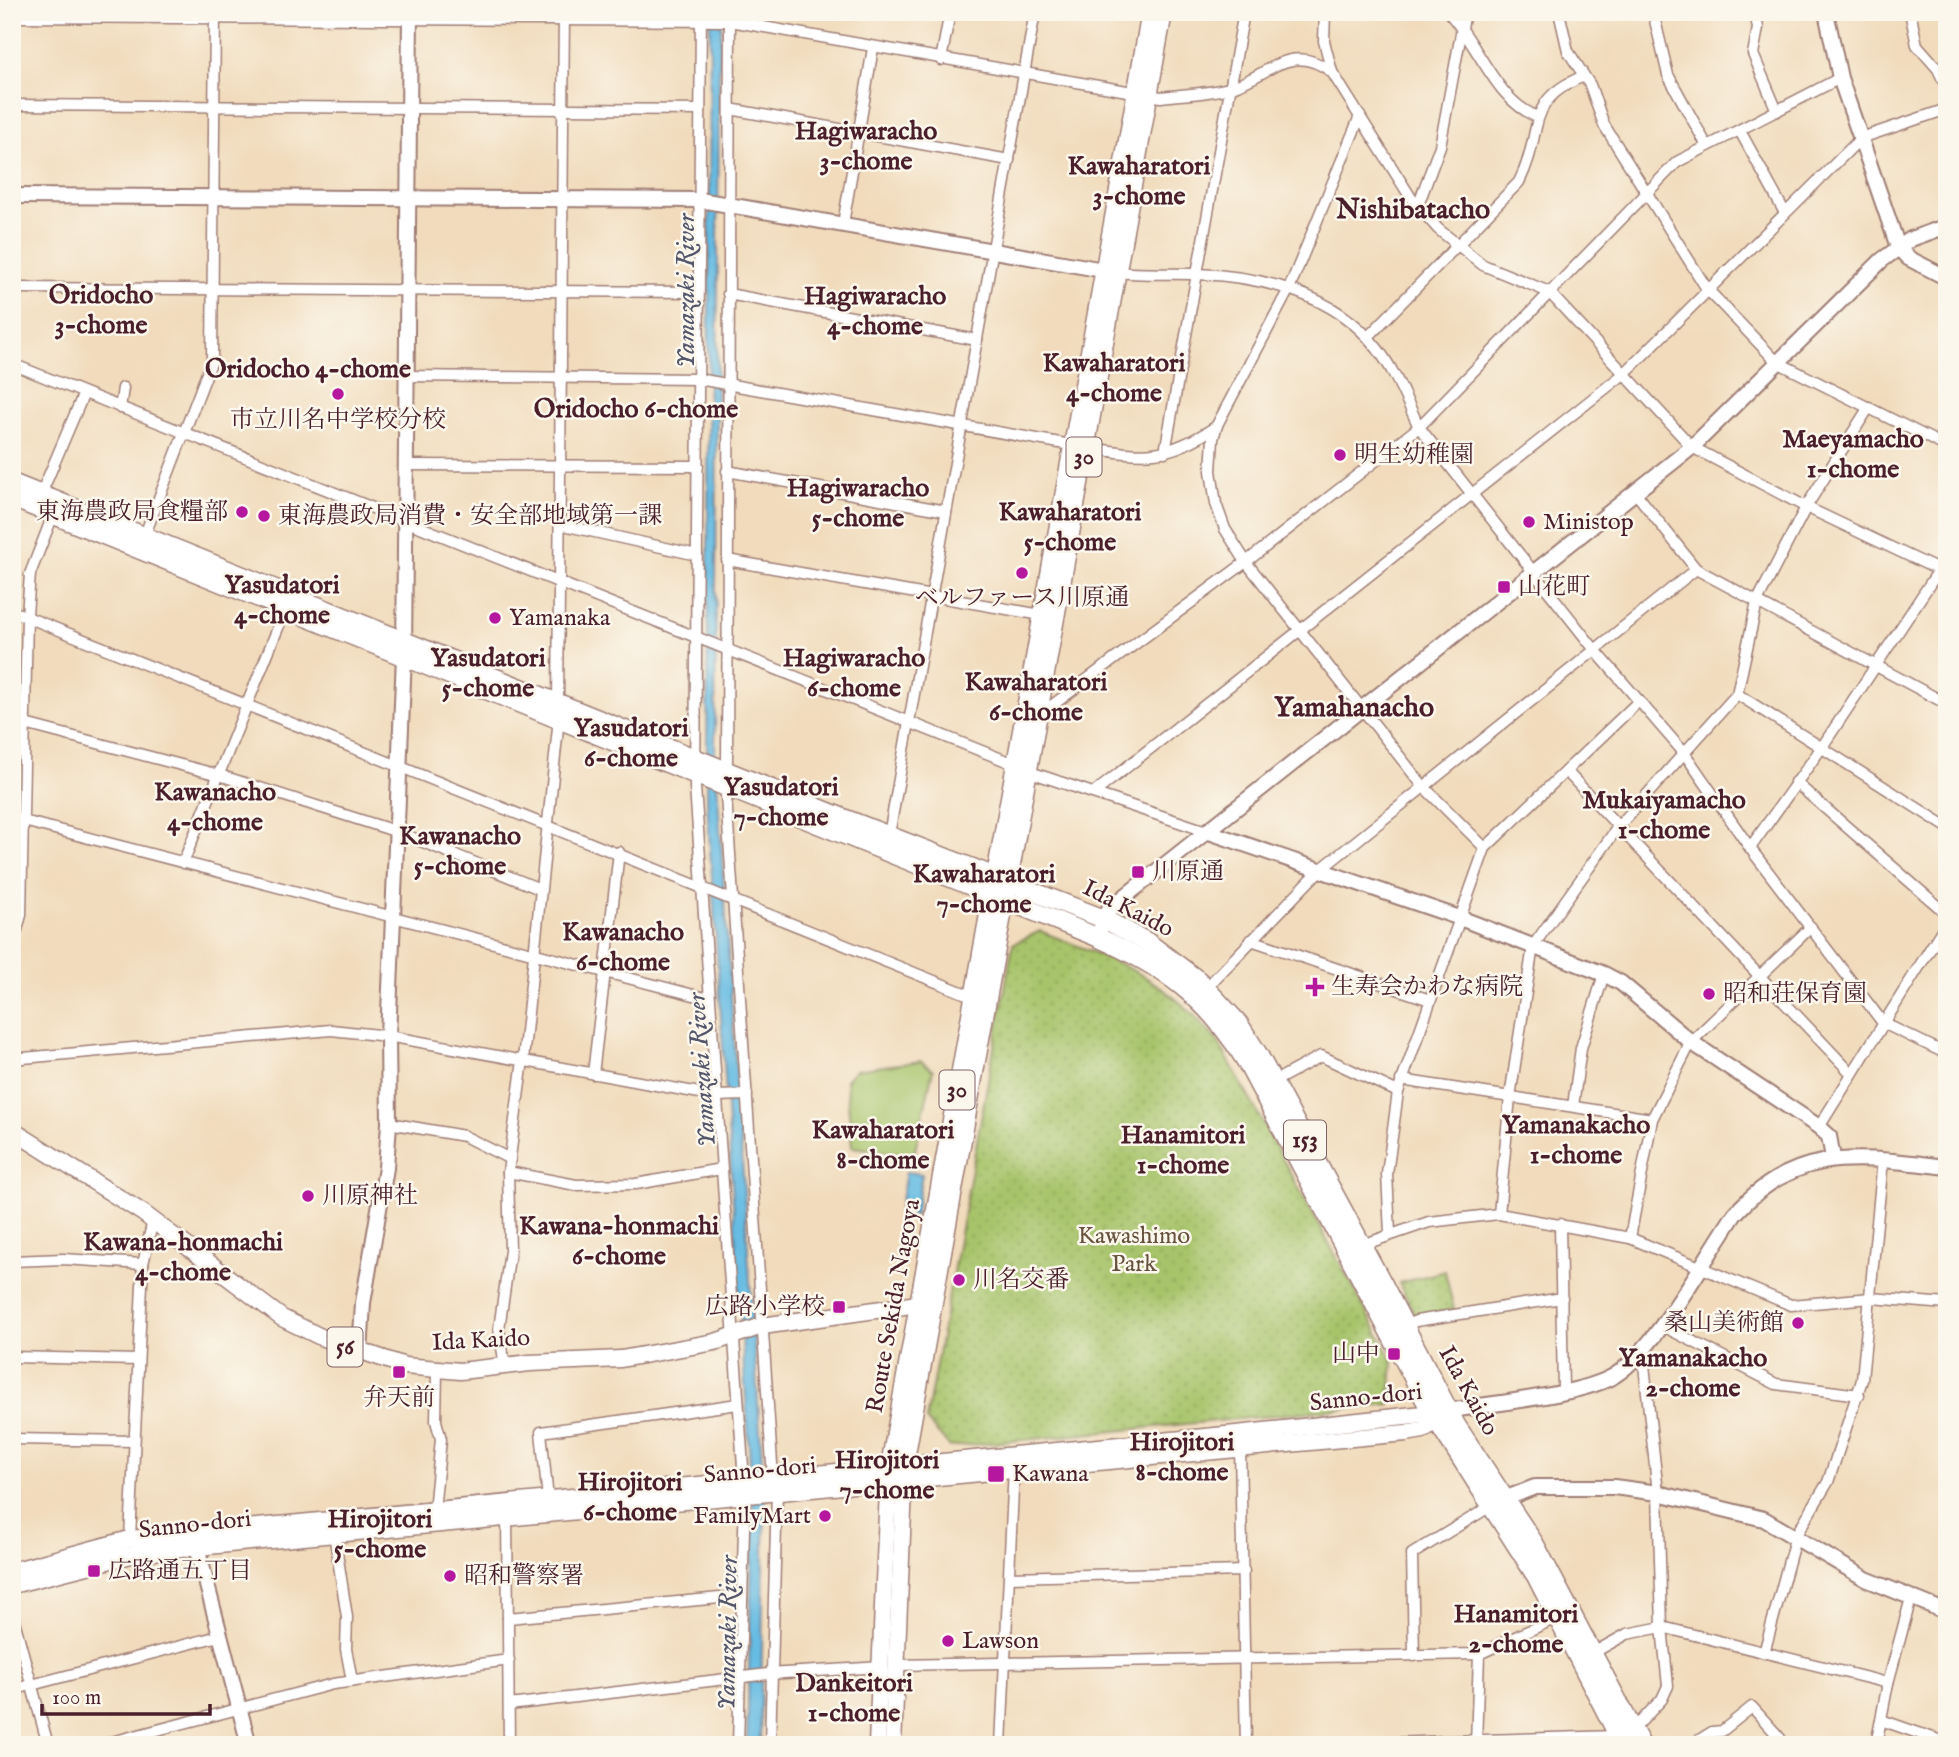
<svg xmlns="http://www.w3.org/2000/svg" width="1959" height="1757" viewBox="0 0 1959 1757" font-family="'IM FELL English','Noto Serif JP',serif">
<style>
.grass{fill:url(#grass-dots);stroke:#78724a;stroke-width:2}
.garden{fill:#a7c46a;stroke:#78724a;stroke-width:2}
.water{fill:#66bce3;stroke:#586e87;stroke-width:2}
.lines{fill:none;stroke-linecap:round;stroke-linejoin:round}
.street-casing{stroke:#9e7d74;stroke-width:13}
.secondary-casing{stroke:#9e7d74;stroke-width:18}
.primary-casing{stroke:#9e7d74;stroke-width:19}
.highway-casing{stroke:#9e7d74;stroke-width:21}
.street{stroke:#fff;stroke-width:10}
.secondary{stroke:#fff;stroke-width:14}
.primary{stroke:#fff;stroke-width:16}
.highway{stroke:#fff;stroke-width:18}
.poi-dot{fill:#b5179e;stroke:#fbf7ec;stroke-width:2.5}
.labels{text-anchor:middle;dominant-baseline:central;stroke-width:5;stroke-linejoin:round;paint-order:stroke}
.shield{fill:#fbf7ec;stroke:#7f6065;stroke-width:2}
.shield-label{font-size:23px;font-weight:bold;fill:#4a1f2b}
.poi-label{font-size:24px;fill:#4a1f2b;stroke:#fbf7ec;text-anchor:start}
.street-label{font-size:24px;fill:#4a1f2b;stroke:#fbf7ec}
.park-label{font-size:24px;fill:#66513e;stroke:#fbf7ec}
.neighbourhood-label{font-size:26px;font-weight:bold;fill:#4a1f2b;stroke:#fbf7ec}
.water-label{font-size:26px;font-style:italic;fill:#54566b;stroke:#fbf7ec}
.quarter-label{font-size:28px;font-weight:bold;fill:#4a1f2b;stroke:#fbf7ec}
</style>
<defs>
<pattern id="grass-dots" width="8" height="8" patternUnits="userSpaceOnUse" patternTransform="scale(1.75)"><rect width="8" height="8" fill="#a7c46a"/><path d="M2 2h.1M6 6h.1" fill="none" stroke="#91a85c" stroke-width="1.8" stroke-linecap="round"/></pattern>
</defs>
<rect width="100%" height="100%" fill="#fbf7ec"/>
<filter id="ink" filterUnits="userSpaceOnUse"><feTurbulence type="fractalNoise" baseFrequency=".0143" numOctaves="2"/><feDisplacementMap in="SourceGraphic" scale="14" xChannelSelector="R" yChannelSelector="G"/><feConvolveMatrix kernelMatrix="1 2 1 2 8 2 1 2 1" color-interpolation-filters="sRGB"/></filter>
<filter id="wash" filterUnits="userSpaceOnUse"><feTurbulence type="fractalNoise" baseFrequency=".00686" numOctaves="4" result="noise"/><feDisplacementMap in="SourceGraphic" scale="28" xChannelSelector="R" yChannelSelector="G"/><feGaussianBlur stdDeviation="1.57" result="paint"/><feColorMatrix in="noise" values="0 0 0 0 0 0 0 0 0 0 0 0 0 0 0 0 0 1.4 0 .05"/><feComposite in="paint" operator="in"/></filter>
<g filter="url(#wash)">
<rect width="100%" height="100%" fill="#f1dbbc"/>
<g class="grass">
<path d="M1040,931c80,32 122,43 179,112l174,317 -3,44 -440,43 -24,-27 87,-476z"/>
<polygon points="1445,1271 1454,1310 1415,1315 1399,1283"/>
</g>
<polygon class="garden" points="921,1061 933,1070 914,1155 852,1147 846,1080 855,1070"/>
<g class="water">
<polygon points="710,12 722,12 719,78 715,751 765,1507 760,1745 747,1745 753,1508 707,802"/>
<polygon points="906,1172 922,1174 915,1215 899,1212"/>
</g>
</g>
<g filter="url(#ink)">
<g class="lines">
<g class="street-casing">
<g id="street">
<polyline points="701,12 695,787 744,1481"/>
<polyline points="1325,12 1324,41 1332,72 1411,198 1438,229 1483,265 1549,292 1692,447 1806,507 1947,574"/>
<path d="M1448,12c31,32 47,89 90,105"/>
<polyline points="1559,12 1568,51 1590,85 1604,125 1707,289 1777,362 1947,447"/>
<polyline points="1653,12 1668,75 1707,146"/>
<polyline points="1755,12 1758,28 1753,54 1777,111"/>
<polyline points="1910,12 1917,45 1938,69 1947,88"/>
<path d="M12,17l718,4 431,76c23,-3 49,-3 71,-10 39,-13 59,-46 100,-15"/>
<polyline points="941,60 950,12"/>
<polyline points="12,105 700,110"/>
<polyline points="730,109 1009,160"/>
<polyline points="1360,116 1289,289 1217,425 1213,439 1211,471 1216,504 1225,529 1246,562 1423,786 1485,848"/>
<polyline points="1740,131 1785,213"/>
<polyline points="1417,208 1440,146 1465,12"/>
<polyline points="843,224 873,48"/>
<path d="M1117,272c26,3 53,1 80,2 64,2 138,20 179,73 19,23 30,53 43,80l176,223 90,104 65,94 133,175 64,31"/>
<polyline points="12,288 698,292"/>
<polyline points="728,294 977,340"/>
<path d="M1368,337l151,-155c26,-51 3,-81 65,-106"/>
<polyline points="12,364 1014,764"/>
<polyline points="406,376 698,379 1071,445"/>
<polyline points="120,408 123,388"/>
<path d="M1086,447c58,10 80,13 131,-21"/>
<polyline points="1165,452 1244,12"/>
<polyline points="406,465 698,466"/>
<polyline points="727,471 946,511"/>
<polyline points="1635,492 1696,569 1947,704"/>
<polyline points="41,494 84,393"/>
<polyline points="559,524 697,555"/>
<polyline points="144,537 212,360 215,13"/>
<polyline points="727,560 1047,616"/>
<polyline points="12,611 974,997"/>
<polyline points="1737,694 1947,827"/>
<polyline points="558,703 564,12"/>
<polyline points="1039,715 1246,562 1419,427 1677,162 1840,78"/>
<polyline points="25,724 219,775 398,832 540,889"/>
<polyline points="727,771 730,12"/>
<polyline points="1027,771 1206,831"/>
<polyline points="1566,771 1852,1074"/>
<polyline points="1795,782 1947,914"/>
<polyline points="728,786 726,796 773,1478"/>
<polyline points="1094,793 1625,373 1861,138 1947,109"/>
<polyline points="12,818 709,999"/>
<polyline points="889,835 1035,12"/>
<polyline points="1750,848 1822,747 1947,558"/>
<polyline points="183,863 286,608"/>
<polyline points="1251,940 1430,1000"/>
<polyline points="12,948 21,915 27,615 30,574 53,515"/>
<polyline points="1206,988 1320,870 1696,569"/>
<polyline points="12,1059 331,1030 388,1036 716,1096 747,1095"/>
<polyline points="593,1074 619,852"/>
<polyline points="1401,1080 1652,1119"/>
<polyline points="1273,1082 1321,1056 1398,1092"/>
<polyline points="1573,1106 1581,1048 1604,974"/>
<polyline points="389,1123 464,1136 510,1159"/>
<polyline points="1819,1127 1947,922"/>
<polyline points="508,1172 576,1185 636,1184 721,1169"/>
<polyline points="1499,1214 1510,1097 1533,946 1618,827 1737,694 1757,602 1806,507 1869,407"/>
<polyline points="1560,1224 1563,1390"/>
<polyline points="1390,1233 1387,1174 1398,1092 1485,848 1639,701"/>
<polyline points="1630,1238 1652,1119 1691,1042 1811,927"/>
<polyline points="1362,1245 1429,1222 1499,1214 1630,1238 1791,1305 1871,1298 1947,1304"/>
<polyline points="12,1261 63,1259 143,1264"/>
<polyline points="1661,1325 1776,1384 1859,1395"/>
<polyline points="1405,1326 1416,1321 1562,1298"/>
<polyline points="12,1357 137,1360"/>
<polyline points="505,1366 499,1329 510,1251 508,1172 523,1060 559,718"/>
<polyline points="12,1439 134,1441"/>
<polyline points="1240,1448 1246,1745"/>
<polyline points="548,1499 541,1432 738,1404"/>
<polyline points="434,1511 441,1439 436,1421 437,1371"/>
<polyline points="507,1514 509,1745"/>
<polyline points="334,1533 347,1617 346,1649 352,1681"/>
<polyline points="130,1539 143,1264 153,1220"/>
<polyline points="1010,1577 1244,1571"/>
<polyline points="12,1613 48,1745"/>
<polyline points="508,1618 741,1596"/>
<polyline points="1764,1653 1796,1535 1828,1482 1862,1380 1883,1160"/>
<polyline points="1479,1654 1558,1617"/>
<polyline points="1591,1654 1627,1634 1662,1627 1888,1683"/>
<polyline points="1414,1656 1412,1554 1491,1506"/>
<polyline points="897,1665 1479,1654 1476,1745"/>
<polyline points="12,1690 219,1636"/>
<polyline points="509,1705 768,1674 882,1667"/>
<polyline points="1881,1720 1947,1743"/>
<polyline points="1633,1730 1662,1699 1668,1686 1662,1627 1658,1493 1644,1365 1637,1358"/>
<polyline points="100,1745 333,1684 509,1660"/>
<polyline points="738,1745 745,1494"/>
<polyline points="770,1745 777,1491"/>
<polyline points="1001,1745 1014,1468"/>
<polyline points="1322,1745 1617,1736"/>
<polyline points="1691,1745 1712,1732 1722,1731 1752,1707 1780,1738 1777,1745"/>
<polyline points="1876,1745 1888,1683 1911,1598"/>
</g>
</g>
<g class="secondary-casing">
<g id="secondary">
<polyline points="1826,12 1840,78 1898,247 1908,258 1947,278"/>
<polyline points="12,196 700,200 1115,272"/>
<polyline points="1206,831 1460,918 1604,974 1621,983 1691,1042 1819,1127 1829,1136 1833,1158"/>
<polyline points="1097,937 1109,909 1692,447 1882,260 1911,239 1947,226"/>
<polyline points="360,1353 363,1303 386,1168 389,1123 388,1036 404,656 410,12"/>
<path d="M1448,1411c43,-8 126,-15 162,-33 42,-21 96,-122 125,-164 62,-71 129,-56 212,-47"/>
<polyline points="1504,1499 1535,1487 1614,1487 1658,1493 1764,1519 1866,1579 1947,1612"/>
<polyline points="197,1547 249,1745"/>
</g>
</g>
<g class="primary-casing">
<g id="primary">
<polyline points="12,1130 143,1213 282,1318 323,1338 405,1366 460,1371 530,1363 621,1359 715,1342 762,1326 925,1303"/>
<polyline points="12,1571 130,1539 1236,1434 1442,1412"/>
<polyline points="12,1585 135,1554 197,1547 1406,1433 1423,1430 1447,1412"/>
<polyline points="877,1745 889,1466 1150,12"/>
<polyline points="893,1745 905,1465 1164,12"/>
</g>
</g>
<g class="highway-casing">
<g id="highway">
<polyline points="12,483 846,819 1104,919 1147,942 1199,981 1239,1024 1258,1054 1383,1284 1456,1425 1534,1543 1641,1745"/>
<path d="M12,498l1085,439c67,30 110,60 149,124l186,352 104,163 87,169"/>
</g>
</g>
<use href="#street" class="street"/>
<use href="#secondary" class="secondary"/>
<use href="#primary" class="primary"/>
<use href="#highway" class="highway"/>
</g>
</g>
<g class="poi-dot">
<circle cx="338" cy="394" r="7"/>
<circle cx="1340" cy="455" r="7"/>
<circle cx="242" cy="512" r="7"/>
<circle cx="264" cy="516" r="7"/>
<circle cx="1529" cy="522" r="7"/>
<circle cx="1022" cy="573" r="7"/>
<rect x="1497" y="580" width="14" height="14" rx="3.5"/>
<circle cx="495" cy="618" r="7"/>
<rect x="1131" y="865" width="14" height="14" rx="3.5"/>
<path d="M1311.5 976.5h7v7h7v7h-7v7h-7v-7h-7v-7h7z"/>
<circle cx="1709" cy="994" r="7"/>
<circle cx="308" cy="1196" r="7"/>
<circle cx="959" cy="1280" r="7"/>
<rect x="832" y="1300" width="14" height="14" rx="3.5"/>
<circle cx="1798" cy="1323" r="7"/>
<rect x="1387" y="1347" width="14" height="14" rx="3.5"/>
<rect x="392" y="1365" width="14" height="14" rx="3.5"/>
<rect x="987" y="1465" width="18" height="18" rx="3.5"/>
<circle cx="825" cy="1516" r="7"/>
<rect x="87" y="1564" width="14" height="14" rx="3.5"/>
<circle cx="450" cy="1576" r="7"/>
<circle cx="948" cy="1641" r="7"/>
</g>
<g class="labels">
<g class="shield">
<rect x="1066.5" y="437.5" width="35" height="39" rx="5"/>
<rect x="939.5" y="1070.5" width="35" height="39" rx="5"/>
<rect x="1284" y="1120.5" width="42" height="39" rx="5"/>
<rect x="327.5" y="1327.5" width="35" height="39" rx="5"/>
</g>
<g class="shield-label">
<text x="1084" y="457">30</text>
<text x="957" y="1090">30</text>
<text x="1305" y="1140">153</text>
<text x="345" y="1347">56</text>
</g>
<g class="poi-label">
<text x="338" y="420" text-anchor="middle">市立川名中学校分校</text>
<text x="1354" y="455">明生幼稚園</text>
<text x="228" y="512" text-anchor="end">東海農政局食糧部</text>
<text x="278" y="516">東海農政局消費・安全部地域第一課</text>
<text x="1543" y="522">Ministop</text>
<text x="1518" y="587">山花町</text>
<text x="1022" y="598" text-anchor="middle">ベルファース川原通</text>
<text x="509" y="618">Yamanaka</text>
<text x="1152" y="872">川原通</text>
<text x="1331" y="987">生寿会かわな病院</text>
<text x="1723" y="994">昭和荘保育園</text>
<text x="322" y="1196">川原神社</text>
<text x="973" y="1280">川名交番</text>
<text x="825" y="1307" text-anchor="end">広路小学校</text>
<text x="1784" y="1323" text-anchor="end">桑山美術館</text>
<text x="1380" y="1354" text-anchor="end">山中</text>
<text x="399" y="1398" text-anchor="middle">弁天前</text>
<text x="1012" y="1474">Kawana</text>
<text x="811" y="1516" text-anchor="end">FamilyMart</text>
<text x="108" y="1571">広路通五丁目</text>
<text x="464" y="1576">昭和警察署</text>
<text x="962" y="1641">Lawson</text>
</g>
<g class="street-label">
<text transform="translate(1128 909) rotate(27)">Ida Kaido</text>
<text transform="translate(894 1306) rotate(-80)">Route Sekida Nagoya</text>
<text transform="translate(481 1341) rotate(-3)">Ida Kaido</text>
<text transform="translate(1468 1391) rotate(61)">Ida Kaido</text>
<text transform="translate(1366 1398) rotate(-6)">Sanno-dori</text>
<text transform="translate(760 1471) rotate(-5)">Sanno-dori</text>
<text transform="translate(195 1525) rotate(-6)">Sanno-dori</text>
</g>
<g class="park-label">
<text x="1134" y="1236">Kawashimo<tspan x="1134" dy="28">Park</tspan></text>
</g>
<g class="neighbourhood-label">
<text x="866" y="131">Hagiwaracho<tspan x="866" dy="30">3-chome</tspan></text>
<text x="1139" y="166">Kawaharatori<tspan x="1139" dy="30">3-chome</tspan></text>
<text x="101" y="295">Oridocho<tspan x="101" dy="30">3-chome</tspan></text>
<text x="875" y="296">Hagiwaracho<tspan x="875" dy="30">4-chome</tspan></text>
<text x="1114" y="363">Kawaharatori<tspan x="1114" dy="30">4-chome</tspan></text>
<text x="308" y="369">Oridocho 4-chome</text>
<text x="636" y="409">Oridocho 6-chome</text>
<text x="1853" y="439">Maeyamacho<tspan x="1853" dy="30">1-chome</tspan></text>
<text x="858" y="488">Hagiwaracho<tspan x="858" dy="30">5-chome</tspan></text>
<text x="1070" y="512">Kawaharatori<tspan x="1070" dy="30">5-chome</tspan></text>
<text x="282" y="585">Yasudatori<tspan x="282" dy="30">4-chome</tspan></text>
<text x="488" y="658">Yasudatori<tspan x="488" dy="30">5-chome</tspan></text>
<text x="854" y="658">Hagiwaracho<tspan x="854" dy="30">6-chome</tspan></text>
<text x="1036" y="682">Kawaharatori<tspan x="1036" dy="30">6-chome</tspan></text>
<text x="631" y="728">Yasudatori<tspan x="631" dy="30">6-chome</tspan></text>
<text x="781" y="787">Yasudatori<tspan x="781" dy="30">7-chome</tspan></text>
<text x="215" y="792">Kawanacho<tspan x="215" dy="30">4-chome</tspan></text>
<text x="1664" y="800">Mukaiyamacho<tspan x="1664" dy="30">1-chome</tspan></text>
<text x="460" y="836">Kawanacho<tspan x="460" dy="30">5-chome</tspan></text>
<text x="984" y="874">Kawaharatori<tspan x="984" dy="30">7-chome</tspan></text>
<text x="623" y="932">Kawanacho<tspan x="623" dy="30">6-chome</tspan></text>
<text x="1576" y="1125">Yamanakacho<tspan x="1576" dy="30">1-chome</tspan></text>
<text x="883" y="1130">Kawaharatori<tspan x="883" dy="30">8-chome</tspan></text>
<text x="1183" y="1135">Hanamitori<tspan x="1183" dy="30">1-chome</tspan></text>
<text x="619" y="1226">Kawana-honmachi<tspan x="619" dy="30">6-chome</tspan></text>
<text x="183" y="1242">Kawana-honmachi<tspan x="183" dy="30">4-chome</tspan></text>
<text x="1693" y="1358">Yamanakacho<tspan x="1693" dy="30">2-chome</tspan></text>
<text x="1182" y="1442">Hirojitori<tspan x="1182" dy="30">8-chome</tspan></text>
<text x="887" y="1460">Hirojitori<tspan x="887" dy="30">7-chome</tspan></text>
<text x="630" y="1482">Hirojitori<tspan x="630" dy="30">6-chome</tspan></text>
<text x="380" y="1519">Hirojitori<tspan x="380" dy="30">5-chome</tspan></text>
<text x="1516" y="1614">Hanamitori<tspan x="1516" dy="30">2-chome</tspan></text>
<text x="854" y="1683">Dankeitori<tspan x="854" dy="30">1-chome</tspan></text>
</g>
<g class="water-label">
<text transform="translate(686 291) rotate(-90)">Yamazaki River</text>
<text transform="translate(702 1070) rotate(-94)">Yamazaki River</text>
<text transform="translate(728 1633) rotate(-89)">Yamazaki River</text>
</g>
<g class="quarter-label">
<text x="1413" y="210">Nishibatacho</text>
<text x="1354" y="708">Yamahanacho</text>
</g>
</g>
<rect width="1959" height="1757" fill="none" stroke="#fbf7ec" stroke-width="42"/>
<path d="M42 1704v10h168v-10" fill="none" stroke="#4a1f2b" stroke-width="3.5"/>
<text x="52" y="1704" font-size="21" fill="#4a1f2b" stroke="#fbf7ec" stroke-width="5" paint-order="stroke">100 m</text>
</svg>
